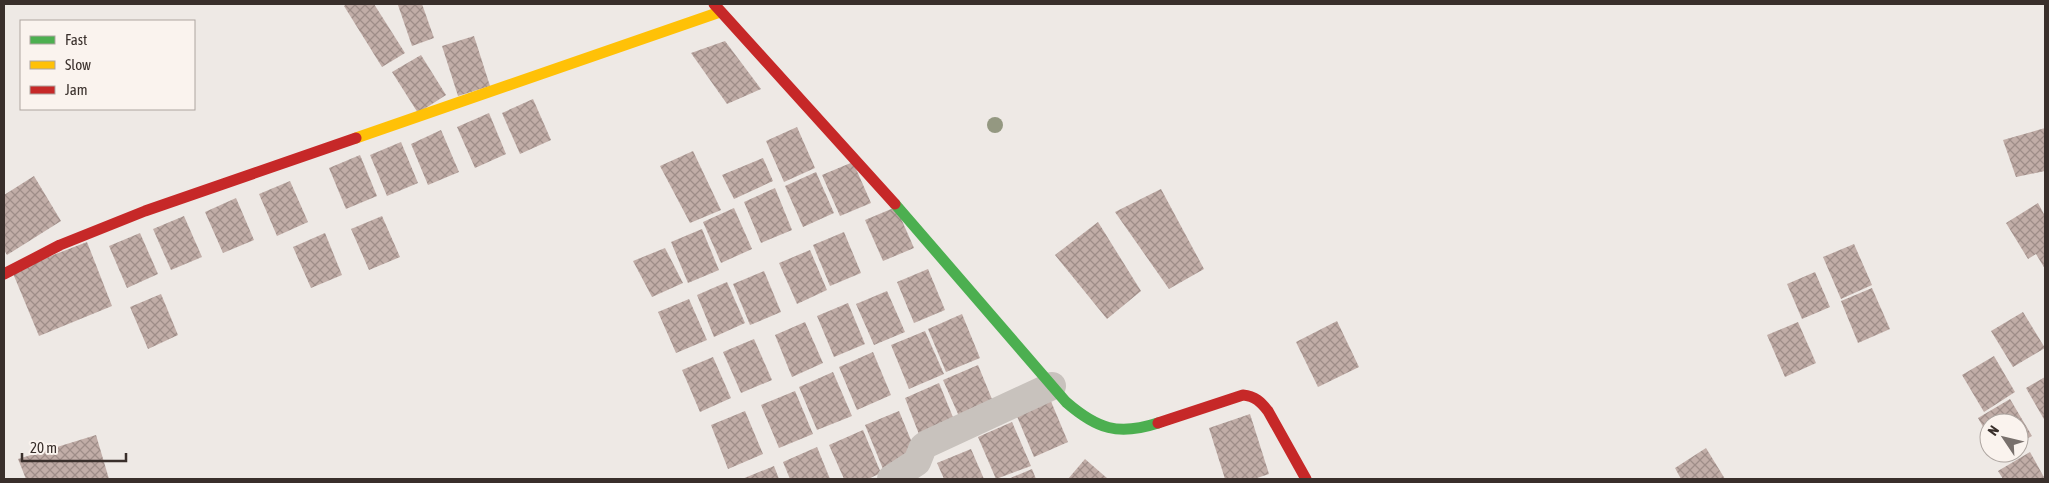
<svg xmlns="http://www.w3.org/2000/svg" width="2049" height="483" viewBox="0 0 2049 483" font-family="'Asap Condensed',sans-serif">
<style>
.building{fill:url(#building-cross-hatch)}
.lines{fill:none;stroke-linecap:round;stroke-linejoin:round}
.street{stroke:#c8c2bd;stroke-width:28}
.fast{stroke:#4caf50;stroke-width:11}
.slow{stroke:#ffc107;stroke-width:11}
.jam{stroke:#c62828;stroke-width:11}
.tree{fill:#949881}
</style>
<defs>
<pattern id="building-cross-hatch" width="8" height="8" patternUnits="userSpaceOnUse" patternTransform="scale(1.25)"><rect width="8" height="8" fill="#c1ada7"/><path d="M0 0l8 8M0 8l8-8" fill="none" stroke="#9e8d88"/></pattern>
</defs>
<rect width="100%" height="100%" fill="#eee9e5"/>
<g class="building">
<polygon points="347,4 374,4 405,53 382,67 344,6"/>
<polygon points="401,4 422,4 434,38 412,46 398,5"/>
<polygon points="474,36 490,86 458,96 442,46"/>
<polygon points="725,41 761,89 727,104 691,53"/>
<polygon points="421,55 446,95 418,113 392,72"/>
<polygon points="533,99 551,140 520,154 502,113"/>
<polygon points="489,113 506,154 475,168 457,127"/>
<polygon points="797,127 815,168 784,182 766,141"/>
<polygon points="2045,128 2045,171 2016,177 2003,140"/>
<polygon points="441,130 459,172 428,185 411,144"/>
<polygon points="401,142 418,183 387,196 370,155"/>
<polygon points="693,151 721,210 690,223 660,166"/>
<polygon points="360,155 377,196 346,209 329,168"/>
<polygon points="763,158 773,181 734,199 722,175"/>
<polygon points="853,162 871,203 840,216 822,175"/>
<polygon points="816,172 834,213 803,227 785,186"/>
<polygon points="34,176 61,221 7,255 4,250 4,195"/>
<polygon points="290,181 308,222 277,236 259,194"/>
<polygon points="775,188 792,230 761,243 744,202"/>
<polygon points="1161,189 1204,269 1169,289 1115,212"/>
<polygon points="236,198 254,240 223,253 205,212"/>
<polygon points="2038,203 2045,216 2045,269 2036,254 2028,259 2006,223"/>
<polygon points="896,207 914,248 883,261 865,220"/>
<polygon points="734,208 752,249 721,263 703,222"/>
<polygon points="184,216 202,257 171,270 153,229"/>
<polygon points="382,216 400,257 369,270 351,229"/>
<polygon points="1098,222 1141,291 1107,319 1055,255"/>
<polygon points="702,229 719,270 688,283 671,242"/>
<polygon points="844,232 861,273 830,286 813,245"/>
<polygon points="140,233 158,274 127,288 109,246"/>
<polygon points="325,233 342,275 311,288 293,247"/>
<polygon points="87,242 112,306 39,336 12,271"/>
<polygon points="1854,244 1872,285 1841,299 1823,257"/>
<polygon points="665,248 683,283 652,297 633,261"/>
<polygon points="810,250 827,290 797,304 779,263"/>
<polygon points="928,269 945,310 914,323 897,282"/>
<polygon points="764,271 781,312 750,325 733,284"/>
<polygon points="1815,272 1830,307 1802,319 1787,284"/>
<polygon points="727,282 745,323 714,337 697,295"/>
<polygon points="1872,288 1890,329 1858,343 1841,301"/>
<polygon points="887,291 905,332 874,345 856,304"/>
<polygon points="161,294 178,335 148,349 130,307"/>
<polygon points="689,299 707,340 676,353 658,312"/>
<polygon points="848,303 865,344 834,357 817,316"/>
<polygon points="2023,312 2045,348 2013,367 1991,331"/>
<polygon points="962,314 980,358 946,372 928,329"/>
<polygon points="1337,321 1359,367 1318,387 1296,342"/>
<polygon points="805,322 823,363 792,377 775,335"/>
<polygon points="1798,322 1816,363 1785,377 1767,335"/>
<polygon points="925,331 944,374 909,389 891,345"/>
<polygon points="754,339 772,380 741,393 723,352"/>
<polygon points="873,352 891,395 857,410 839,367"/>
<polygon points="1994,356 2015,392 1984,412 1962,375"/>
<polygon points="713,357 731,398 700,412 682,370"/>
<polygon points="978,365 996,409 962,423 943,380"/>
<polygon points="833,372 852,416 817,430 799,387"/>
<polygon points="2045,377 2045,421 2026,388"/>
<polygon points="939,383 957,427 922,442 905,398"/>
<polygon points="795,391 813,434 779,448 761,405"/>
<polygon points="1050,399 1068,442 1034,457 1016,414"/>
<polygon points="2010,399 2032,436 2019,443 2019,423 1989,423 1989,437 1978,418"/>
<polygon points="745,411 763,454 728,469 711,425"/>
<polygon points="899,411 917,455 883,469 865,425"/>
<polygon points="1250,414 1269,474 1254,479 1225,479 1209,428"/>
<polygon points="1012,422 1031,466 996,479 978,437"/>
<polygon points="863,430 881,473 868,479 844,479 829,445"/>
<polygon points="96,435 109,479 26,479 18,459"/>
<polygon points="817,447 830,479 790,479 783,462"/>
<polygon points="1706,448 1725,479 1681,479 1675,468"/>
<polygon points="971,449 984,479 944,479 937,463"/>
<polygon points="2030,452 2045,479 2003,479 1998,471"/>
<polygon points="1085,459 1108,479 1068,479"/>
<polygon points="774,466 779,479 742,479"/>
<polygon points="1032,469 1036,479 1008,479"/>
</g>
<g class="lines">
<polyline class="street" points="891,479 917,462 923,447 927,444 1052,386"/>
<path class="fast" d="M895,204l171,198c31,27 52,34 92,21"/>
<polyline class="slow" points="356,138 720,12"/>
<g class="jam">
<polyline points="714,4 895,204"/>
<polyline points="4,274 60,245 145,211 356,138"/>
<path d="M1158,423l85,-28c12,1 18,7 25,16l38,68"/>
</g>
</g>
<circle class="tree" cx="995" cy="125" r="8"/>
<rect width="2049" height="483" fill="none" stroke="#392f2b" stroke-width="10"/>
<rect x="20" y="20" width="175" height="90" fill="#faf3ee" stroke="#ada5a0"/>
<rect x="30" y="36" width="25" height="8" fill="#4caf50" stroke="#ada5a0"/>
<text x="65" y="45" font-size="15" fill="#392f2b">Fast</text>
<rect x="30" y="61" width="25" height="8" fill="#ffc107" stroke="#ada5a0"/>
<text x="65" y="70" font-size="15" fill="#392f2b">Slow</text>
<rect x="30" y="86" width="25" height="8" fill="#c62828" stroke="#ada5a0"/>
<text x="65" y="95" font-size="15" fill="#392f2b">Jam</text>
<g transform="translate(2004 438) rotate(305)"><circle r="24" fill="#faf3ee" stroke="#ada5a0"/>
<path d="M0-4L9 19L0 12L-9 19Z" fill="#78706c"/>
<text y="-8" font-size="14" font-weight="bold" text-anchor="middle" fill="#392f2b">N</text>
</g>
<path d="M22 453v8h104v-8" fill="none" stroke="#392f2b" stroke-width="2.5"/>
<text x="30" y="453" font-size="15" fill="#392f2b" stroke="#faf3ee" stroke-width="4" paint-order="stroke">20 m</text>
</svg>
